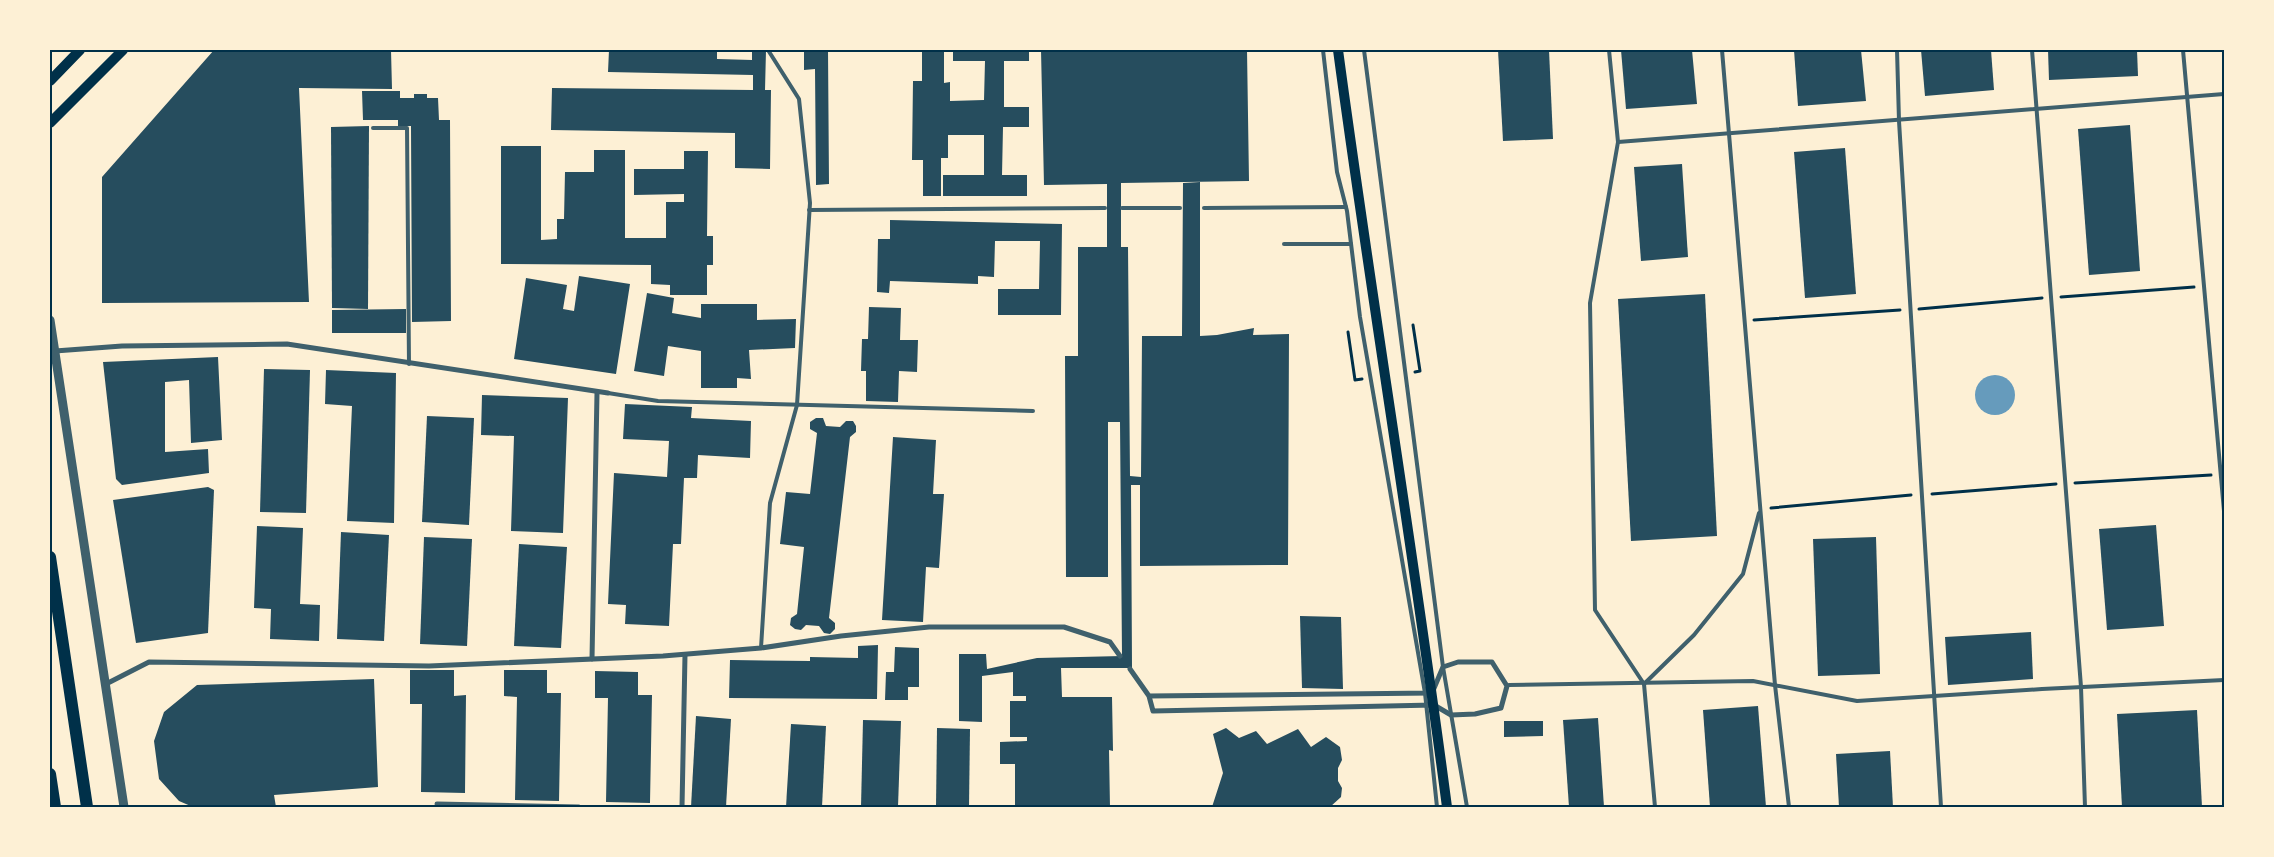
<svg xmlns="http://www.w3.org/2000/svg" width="2274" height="857" viewBox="0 0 2274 857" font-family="'PT Sans Narrow',sans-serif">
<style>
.water{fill:#669bbc}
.building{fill:#264d5e}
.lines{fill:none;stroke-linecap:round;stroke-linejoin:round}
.path{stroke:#003049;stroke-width:3}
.service{stroke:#3f606c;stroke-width:4}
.minor{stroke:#3f606c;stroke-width:5}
.tertiary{stroke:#3f606c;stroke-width:9}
.secondary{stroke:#003049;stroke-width:10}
.primary{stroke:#003049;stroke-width:12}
.neatline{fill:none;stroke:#003049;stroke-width:2}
</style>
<rect width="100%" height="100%" fill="#fdf0d5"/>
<circle class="water" cx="1995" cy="395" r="20"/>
<g class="building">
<polygon points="214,50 391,50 392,89 299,88 309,302 102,303 102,177"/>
<polygon points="609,50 717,50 717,59 752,60 752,50 766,50 765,90 771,90 770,169 735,168 735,133 551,130 552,88 753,90 753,75 608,72"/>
<polygon points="804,50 828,50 829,184 816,185 815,69 804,70"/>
<polygon points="922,50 944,50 944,83 950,82 950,101 984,100 985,61 953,61 953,50 1029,50 1029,61 1004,61 1004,107 1029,107 1029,127 1003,127 1002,175 1027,175 1027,196 943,196 943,175 984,175 984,135 948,135 948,158 941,158 941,196 923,196 923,160 912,160 913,81 922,81"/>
<polygon points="1041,50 1247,50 1249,181 1121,183 1121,247 1128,247 1130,476 1141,477 1142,336 1182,336 1183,183 1200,182 1200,336 1217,335 1254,328 1253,335 1289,334 1288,565 1140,566 1140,485 1131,485 1132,668 1061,668 1062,697 1112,697 1113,751 1109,750 1110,807 1015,807 1015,764 1000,764 1000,742 1027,741 1027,737 1010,737 1010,701 1026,701 1026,696 1013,696 1013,672 982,676 982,722 959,721 959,654 986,654 987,669 1037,658 1122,656 1120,422 1108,422 1108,577 1066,577 1065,356 1078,356 1078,247 1107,247 1107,184 1044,185"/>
<polygon points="1498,50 1549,50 1553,139 1503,141"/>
<polygon points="1621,50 1692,50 1697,104 1626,109"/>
<polygon points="1794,50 1861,50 1866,101 1798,106"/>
<polygon points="1921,50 1991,50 1994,90 1925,96"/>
<polygon points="2048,50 2137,50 2138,76 2049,80"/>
<polygon points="362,91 400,91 400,98 414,98 414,94 427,94 427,98 438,98 439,120 450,120 451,321 412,322 411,126 398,126 398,120 363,120"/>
<polygon points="2130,125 2140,271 2089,275 2078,129"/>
<polygon points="369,126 368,309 332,308 331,127"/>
<polygon points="501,146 541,146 541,240 557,239 557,219 564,219 565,172 594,172 594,150 625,150 625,238 666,238 666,202 684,202 684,194 634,195 634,169 684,169 684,151 708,151 707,236 713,236 713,265 707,265 707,295 670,295 670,285 651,284 651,265 501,264"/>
<polygon points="1845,148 1856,294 1805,298 1794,152"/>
<polygon points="1682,164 1688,257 1641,261 1634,167"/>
<polygon points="890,220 1062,224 1061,315 998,315 998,289 1039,289 1040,241 995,241 994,277 978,276 978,284 890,281 889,293 877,292 878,239 890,239"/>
<polygon points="579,276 630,284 616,374 514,359 526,278 567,285 563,309 574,311"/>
<polygon points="647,293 674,298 672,313 701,318 701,304 757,304 757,320 796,319 795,348 749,350 751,379 737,378 737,388 701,388 701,351 668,346 664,376 634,371"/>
<polygon points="1705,294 1717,536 1631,541 1618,299"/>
<polygon points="869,307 901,308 900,340 918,340 917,372 899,371 898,402 866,401 866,371 861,371 862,339 868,339"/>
<polygon points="406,309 406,333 332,333 332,310"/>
<polygon points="218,357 222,440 191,443 189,380 165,382 165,452 208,449 209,473 122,485 116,479 103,362"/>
<polygon points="264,369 310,370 306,513 260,512"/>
<polygon points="326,370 396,373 394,523 347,521 352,406 325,404"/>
<polygon points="482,395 568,398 563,533 511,531 514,436 481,435"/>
<polygon points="625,404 692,407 691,418 751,421 750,458 698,455 697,478 684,478 681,544 673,544 669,626 625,624 626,605 608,604 614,473 667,477 669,441 623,439"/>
<polygon points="427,416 474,418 469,525 422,522"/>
<polygon points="816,418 823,418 826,426 840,427 846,421 853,421 856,426 856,432 850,437 829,618 835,623 835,629 830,634 824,633 819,626 806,625 801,630 795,629 790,625 791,618 797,614 804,547 780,544 786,492 810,494 817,433 810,429 810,422"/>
<polygon points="893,437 936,440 933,494 944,494 939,568 926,567 923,622 882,620"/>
<polygon points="208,487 214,490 208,633 136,643 113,500"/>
<polygon points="2156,525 2164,626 2107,630 2099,529"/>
<polygon points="257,526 303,528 300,604 320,605 319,641 270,639 271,609 254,608"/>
<polygon points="341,532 389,535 384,641 337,639"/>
<polygon points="424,537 472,539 467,646 420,644"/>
<polygon points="1876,537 1880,674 1818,676 1813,539"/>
<polygon points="519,544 567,547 561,648 514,646"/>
<polygon points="1300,616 1341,617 1343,689 1302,688"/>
<polygon points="2031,632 2033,679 1948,685 1945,637"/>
<polygon points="878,645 877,699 729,698 730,660 810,661 810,657 858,658 858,646"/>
<polygon points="895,647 919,648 919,687 908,687 908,700 885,700 886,672 894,672"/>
<polygon points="410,670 454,670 454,696 466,695 465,793 421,792 422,704 410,704"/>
<polygon points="504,670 547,670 547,693 561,693 559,801 515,800 517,697 504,696"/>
<polygon points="595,671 638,672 638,695 652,695 650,803 606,802 608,698 595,698"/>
<polygon points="374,679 378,787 274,795 276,807 193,807 179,801 159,779 154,741 164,712 197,685"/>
<polygon points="1758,706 1766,807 1710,807 1703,710"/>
<polygon points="2197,710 2202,807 2122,807 2117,714"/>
<polygon points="696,716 731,719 726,807 691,807"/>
<polygon points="1598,718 1604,807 1569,807 1563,720"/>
<polygon points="863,720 901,721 898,807 861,807"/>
<polygon points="1504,721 1543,721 1543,736 1504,737"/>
<polygon points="791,724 826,726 822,807 786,807"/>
<polygon points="937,728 970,729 969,807 936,807"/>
<polygon points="1226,728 1239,738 1256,731 1267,744 1298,729 1311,747 1326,737 1340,747 1342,760 1338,768 1338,781 1342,788 1341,797 1330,807 1212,807 1223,773 1213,734"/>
<polygon points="1890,751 1893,807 1839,807 1836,754"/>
</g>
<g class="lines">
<g class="path">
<polyline points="2061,297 2194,287"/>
<polyline points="1919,309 2042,298"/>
<polyline points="1754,320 1900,310"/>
<polyline points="1413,325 1420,371 1415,372"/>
<polyline points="1348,332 1355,380 1362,379"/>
<polyline points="2075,483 2211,475"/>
<polyline points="1932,494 2056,484"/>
<polyline points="1771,508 1911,495"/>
</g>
<g class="service">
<polyline points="1323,50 1337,172 1347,211 1360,317 1425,693 1437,807"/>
<polyline points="1364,50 1443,667 1467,807"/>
<polyline points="1609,50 1618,142 1590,303 1595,610 1644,684 1655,807"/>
<polyline points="1722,50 1775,685 1789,807"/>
<polyline points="1897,50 1899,121 1941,807"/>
<polyline points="2032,50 2081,687 2085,807"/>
<polyline points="2183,50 2224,511"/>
<polyline points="373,128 407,128 409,364"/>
<polyline points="1618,142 2224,94"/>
<polyline points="1122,208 1180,208"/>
<polyline points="1204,208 1346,207"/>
<polyline points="809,210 1105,208"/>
<polyline points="1284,244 1351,244"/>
<polyline points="608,393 658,401 1033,411"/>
<polyline points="761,648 770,503 797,405 810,203 799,99 768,50"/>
<polyline points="1644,684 1694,635 1743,574 1759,513"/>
<polyline points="1509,685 1753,681 1857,701 2042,689 2224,680"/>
</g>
<g class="minor">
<polyline points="55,351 122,346 287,344 608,393"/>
<polyline points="592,659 597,393"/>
<polyline points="1130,669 1149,696 1153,711 1434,705 1451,715 1475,714 1501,708 1507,686 1492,662 1458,662 1443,667 1432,693 1149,696"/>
<polyline points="106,684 149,662 429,666 663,656 761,648 841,636 929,627 1064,627 1110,642 1120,656"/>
<polyline points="437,804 579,807"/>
<polyline points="682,807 685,655"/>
</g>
<polyline class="tertiary" points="50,320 124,807"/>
<g class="secondary">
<path d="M1338,50c34,253 76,504 109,757"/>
<polyline points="50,81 80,50"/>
<polyline points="50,123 123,50"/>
</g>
<g class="primary">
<polyline points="50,557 87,807"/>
<polyline points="50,774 55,807"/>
</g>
</g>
<rect width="2274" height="857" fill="none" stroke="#fdf0d5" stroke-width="102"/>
<rect x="51" y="51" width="2172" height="755" class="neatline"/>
</svg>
